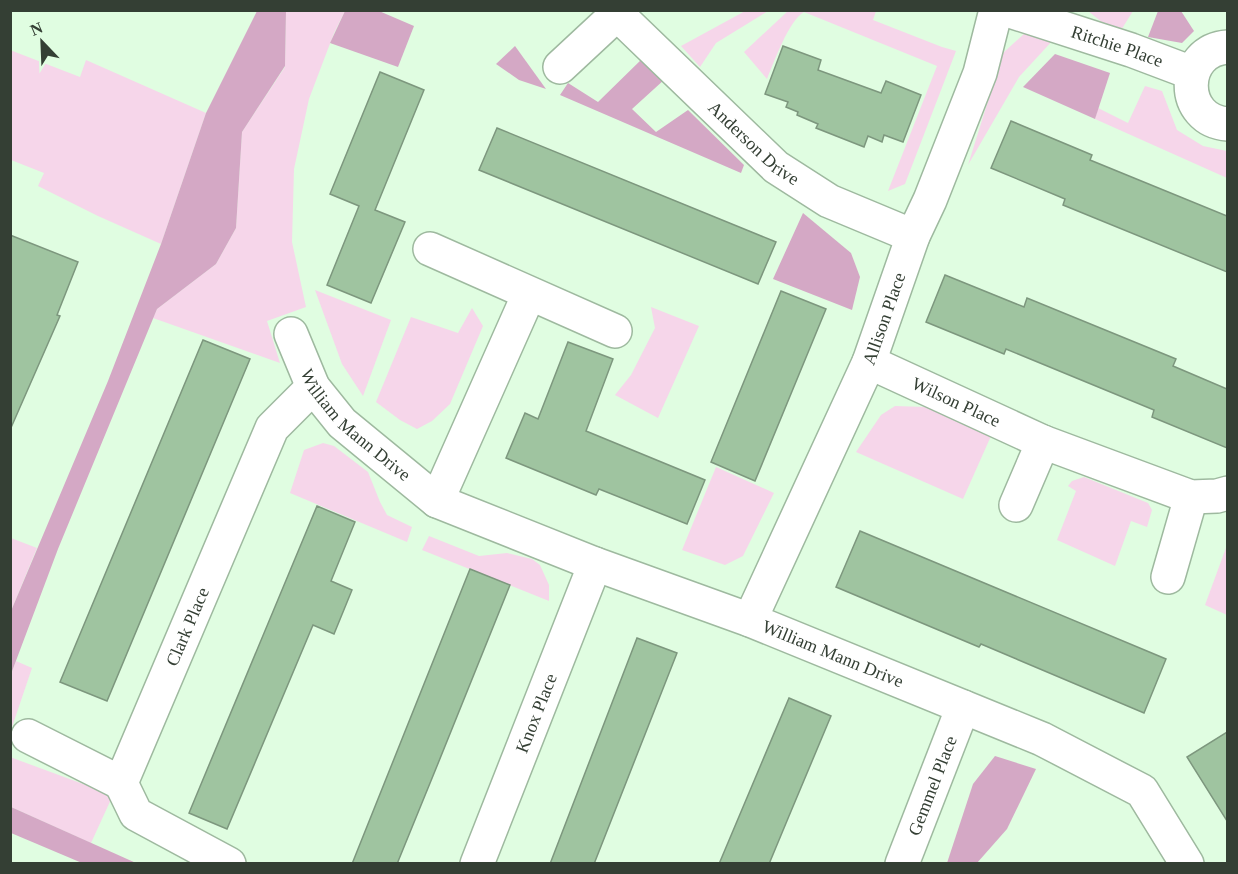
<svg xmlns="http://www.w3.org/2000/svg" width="1238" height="874" viewBox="0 0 1238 874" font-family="Georgia,serif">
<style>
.green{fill:#f6d6ea}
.forest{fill:#d4a8c5}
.building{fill:#9fc4a0;stroke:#7d977e;stroke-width:1.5}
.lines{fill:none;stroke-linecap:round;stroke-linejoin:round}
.minor-casing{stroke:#9eb99f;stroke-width:36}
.minor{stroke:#fff;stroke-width:33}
.labels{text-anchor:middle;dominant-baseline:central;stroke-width:4.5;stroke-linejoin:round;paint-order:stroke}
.street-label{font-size:18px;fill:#343f34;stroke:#e0fde1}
</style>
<rect width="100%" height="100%" fill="#e0fde1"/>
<g class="green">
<polygon points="747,10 768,11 716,43 700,67 681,46"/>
<path d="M789,10l87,1 -3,9 69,27 14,4 -51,133 -17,7 49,-125 -133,-54c-15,8 -30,50 -37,67l-23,-27z"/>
<polygon points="286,11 345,11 334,33 309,99 294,169 292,242 306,307 267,321 280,363 153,318 157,309 216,264 236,228 242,132 285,67"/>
<polygon points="1088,11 1133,11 1118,35"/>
<polygon points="1026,32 1054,39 1019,77 968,165 1003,53"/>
<polygon points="10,50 80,77 86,60 206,113 161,244 98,216 38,186 44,173 11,160"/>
<polygon points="1145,86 1162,91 1177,130 1203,146 1227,151 1227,178 1095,119 1098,108 1128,123"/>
<polygon points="315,290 391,320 363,396 342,364"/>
<polygon points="651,307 699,326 658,418 615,395 631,375 655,328"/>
<polygon points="472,308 483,326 450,404 432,421 417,429 400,420 376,402 411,317 458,333"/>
<polygon points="895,406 926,407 991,436 963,499 856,452 881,415"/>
<polygon points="323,443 334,446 368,472 380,502 387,515 412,527 407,542 290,493 304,450"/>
<polygon points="716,467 774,493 743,556 725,565 682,550"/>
<polygon points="1084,477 1148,503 1152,510 1147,527 1131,521 1115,566 1057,540 1076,491 1068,486 1072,481"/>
<polygon points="429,536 479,556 507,553 532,559 540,565 549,585 549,601 422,550"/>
<polygon points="11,538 37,548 11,611 10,538"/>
<polygon points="1227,545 1227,615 1205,605"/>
<polygon points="16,661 32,668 11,730 11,674"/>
<polygon points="10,757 113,795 91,843 11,807"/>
</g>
<g class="forest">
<polygon points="257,11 286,11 285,66 242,132 236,228 216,264 157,309 58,549 11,674 11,611 108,381 161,244 206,113"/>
<polygon points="345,11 379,11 414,26 398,67 330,43"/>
<polygon points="1158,11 1181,11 1194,31 1182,43 1148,37"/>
<polygon points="515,46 546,89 519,80 496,64"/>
<polygon points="1055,54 1110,73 1095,119 1023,87"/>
<polygon points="644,57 665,79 632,109 656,132 688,110 744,165 741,173 560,95 568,83 598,102"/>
<polygon points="803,213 851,253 860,277 852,310 773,279"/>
<polygon points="995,756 1036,769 1007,829 977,863 947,863 973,784"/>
<polygon points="11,807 136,863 82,863 11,833"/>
</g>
<g class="building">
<polygon points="783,46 821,60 818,70 881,93 886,81 921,95 903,142 884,135 882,142 868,136 864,147 816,128 818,124 797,115 798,112 786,107 788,102 765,94"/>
<polygon points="380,72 424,90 375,210 405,222 371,303 327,285 359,206 330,194"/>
<polygon points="1011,121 1092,155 1090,160 1227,216 1227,272 1063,205 1065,199 991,168"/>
<polygon points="497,128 776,242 758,284 479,170"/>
<polygon points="10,235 78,262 57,315 60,316 10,430"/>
<polygon points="945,275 1024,307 1027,298 1176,359 1173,366 1227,389 1227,448 1152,417 1154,410 1006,349 1004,354 926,322"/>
<polygon points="781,291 826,309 755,481 711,462"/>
<polygon points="203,340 250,359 107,701 60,682"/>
<polygon points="568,342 613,359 586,431 705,480 687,524 599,489 596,495 506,458 525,413 538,419"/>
<polygon points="317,506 355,522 331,581 352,590 334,634 313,625 227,829 189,813"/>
<polygon points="860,531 1166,659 1144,713 981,644 979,647 836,587"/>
<polygon points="470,569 510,585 437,766 397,864 352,864"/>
<polygon points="637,638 677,653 594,864 550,864"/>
<polygon points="789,698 831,716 789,816 769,864 719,864"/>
<polygon points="1227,732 1227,821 1187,757"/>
</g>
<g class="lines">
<g class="minor-casing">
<g id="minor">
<path id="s1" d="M613,10l163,157 53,34 84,35"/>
<path id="s2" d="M1007,10l124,40 61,23"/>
<path d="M1228,47c-49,3 -49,74 0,77"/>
<polyline points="560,67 617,14"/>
<polyline points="430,249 615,331"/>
<path id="s3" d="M291,334l22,53 29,36 95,78 158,63 155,56 292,119 100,52 45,73"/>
<path id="s4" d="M869,362l174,80 148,55 26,-1 11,-3"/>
<polyline points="437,501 529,294"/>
<polyline points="1016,505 1043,442"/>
<polyline points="1168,577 1191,497"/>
<path id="s5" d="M750,620l119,-258 44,-126 17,-36 50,-127 16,-63"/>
<path id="s6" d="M28,736l93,47 151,-355 41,-41"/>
<polyline points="121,783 136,814 229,864"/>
<path id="s7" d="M477,864l118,-300"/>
<path id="s8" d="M902,864l61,-157"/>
</g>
</g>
<use href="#minor" class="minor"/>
</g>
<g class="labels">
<g class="street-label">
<text stroke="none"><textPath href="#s2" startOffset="116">Ritchie Place</textPath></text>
<text stroke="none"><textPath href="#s1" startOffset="194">Anderson Drive</textPath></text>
<text stroke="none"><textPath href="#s5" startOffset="330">Allison Place</textPath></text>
<text stroke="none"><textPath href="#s4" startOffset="96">Wilson Place</textPath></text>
<text stroke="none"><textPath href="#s3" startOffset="114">William Mann Drive</textPath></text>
<text stroke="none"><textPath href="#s6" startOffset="274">Clark Place</textPath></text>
<text stroke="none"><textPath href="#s3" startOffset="651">William Mann Drive</textPath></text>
<text stroke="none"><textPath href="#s7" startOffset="162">Knox Place</textPath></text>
<text stroke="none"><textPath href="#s8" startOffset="84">Gemmel Place</textPath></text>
</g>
</g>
<rect width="1238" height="874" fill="none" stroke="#343f34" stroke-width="24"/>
<g transform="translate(42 42) rotate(337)" stroke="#e0fde1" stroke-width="4.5" paint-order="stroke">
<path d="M0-4.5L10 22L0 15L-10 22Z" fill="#343f34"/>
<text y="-9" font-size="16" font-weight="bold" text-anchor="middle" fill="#343f34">N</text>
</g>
</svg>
